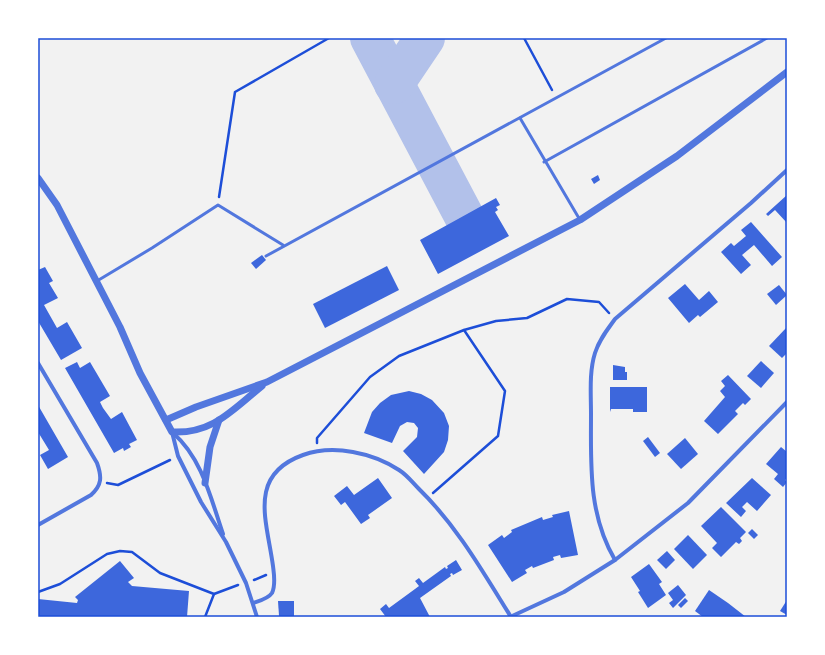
<svg xmlns="http://www.w3.org/2000/svg" width="825" height="655" viewBox="0 0 825 655" font-family="Montserrat,sans-serif">
<style>
.lines{fill:none;stroke-linecap:round;stroke-linejoin:round}
.taxiway{stroke:#b2c1ea;stroke-width:40}
.building{fill:#3d67dc}
.path{stroke:#1d4ed8;stroke-width:2.5}
.service{stroke:#5277de;stroke-width:3}
.minor{stroke:#5277de;stroke-width:4}
.tertiary{stroke:#5277de;stroke-width:7}
.neatline{fill:none;stroke:#1d4ed8;stroke-width:1.5}
</style>
<rect width="100%" height="100%" fill="#f2f2f2"/>
<g class="lines">
<g class="taxiway">
<polyline points="370,38 464,216"/>
<polyline points="394,84 425,38"/>
</g>
</g>
<g class="building">
<polygon points="598,175 600,180 594,184 591,179"/>
<polygon points="787,195 787,223 775,210 768,216 766,214"/>
<polygon points="496,198 500,205 496,207 498,210 495,212 509,236 438,274 420,240"/>
<polygon points="751,222 782,257 772,266 754,245 742,255 751,265 741,274 721,252 731,243 734,246 746,236 741,230"/>
<polygon points="262,255 266,260 256,269 251,263"/>
<polygon points="387,266 399,290 325,328 313,304"/>
<polygon points="45,267 53,281 49,283 58,298 44,305 57,328 67,322 82,348 61,360 38,321 38,270"/>
<polygon points="685,284 699,300 709,291 718,302 700,317 698,315 689,323 668,298"/>
<polygon points="779,285 787,295 776,305 767,294"/>
<polygon points="787,327 787,353 782,358 769,346"/>
<polygon points="761,361 774,373 761,388 747,376"/>
<polygon points="77,362 80,368 90,362 110,396 100,402 103,408 111,419 122,412 137,440 129,444 131,447 124,451 123,448 114,453 65,368"/>
<polygon points="613,365 625,367 625,372 627,372 627,380 613,380"/>
<polygon points="728,375 751,399 745,405 743,403 735,411 738,414 718,434 704,421 725,397 720,391 725,386 721,381"/>
<polygon points="610,387 647,387 647,412 633,412 633,409 611,409 610,412"/>
<polygon points="409,391 421,394 432,400 444,413 449,426 448,440 444,452 424,474 403,451 417,437 418,428 414,423 407,422 400,426 392,443 364,433 372,412 380,403 391,395"/>
<polygon points="38,405 68,457 48,469 40,455 49,450 38,432"/>
<polygon points="648,437 660,453 655,457 643,441"/>
<polygon points="685,438 698,454 681,469 667,454"/>
<polygon points="781,447 787,452 787,478 785,480 787,482 783,487 774,479 778,474 766,464"/>
<polygon points="378,478 392,498 368,515 370,518 361,524 345,502 341,505 334,496 347,486 354,495"/>
<polygon points="752,478 771,495 757,511 747,502 742,507 746,511 741,517 726,503"/>
<polygon points="721,507 746,532 740,538 742,541 739,544 736,542 721,557 712,548 717,543 701,526"/>
<polygon points="569,511 578,555 561,558 560,555 553,557 554,560 533,568 532,566 525,570 527,573 512,582 488,545 502,535 504,538 512,532 511,530 542,517 543,520 553,517 552,515"/>
<polygon points="752,529 758,535 754,539 748,533"/>
<polygon points="688,535 707,555 693,569 674,549"/>
<polygon points="667,551 675,560 666,569 657,560"/>
<polygon points="456,560 462,570 453,575 452,573 450,574 451,576 420,598 430,617 386,617 380,609 386,604 389,608 415,589 419,586 415,581 419,578 423,583 445,567 446,569 448,568 447,566"/>
<polygon points="120,561 134,578 128,582 132,586 189,591 187,617 38,617 38,599 77,603 78,600 75,597"/>
<polygon points="649,564 662,582 659,584 666,595 648,608 638,592 640,591 631,577"/>
<polygon points="678,585 686,595 673,608 669,603 673,600 668,593"/>
<polygon points="709,590 728,603 746,617 703,617 695,611"/>
<polygon points="685,598 688,601 681,608 678,605"/>
<polygon points="787,600 787,615 780,611"/>
<polygon points="278,601 294,601 294,616 279,616"/>
</g>
<g class="lines">
<g class="path">
<polyline points="524,38 552,90"/>
<polyline points="219,197 235,92 329,38"/>
<polyline points="317,443 317,438 370,377 399,356 464,330 496,321 527,318 567,299 599,302 609,313"/>
<polyline points="107,483 118,485 170,460"/>
<polyline points="433,493 498,436 505,391 464,330"/>
<polyline points="254,580 266,575"/>
<polyline points="38,592 60,584 107,554 120,551 132,552 160,573 214,594 205,617"/>
<polyline points="214,594 238,585"/>
</g>
<g class="service">
<polyline points="520,118 580,220"/>
<polyline points="544,162 767,38"/>
<polyline points="266,256 666,38"/>
<polyline points="97,281 152,248 218,205 283,245"/>
</g>
<g class="minor">
<path d="M38,363l59,100c5,14 5,22 -6,32l-53,30"/>
<polyline points="172,432 178,456 201,502 226,542 246,583 257,617"/>
<path d="M173,433c29,25 38,66 50,101"/>
<path d="M615,560c-27,-46 -24,-95 -24,-146 0,-20 -2,-42 4,-61 4,-13 12,-23 20,-34l136,-116 36,-33"/>
<path d="M253,603c6,-2 15,-4 19,-10 4,-8 2,-19 1,-27 -6,-45 -26,-91 30,-111 31,-11 70,-2 96,15 8,5 14,13 20,19 38,37 64,83 92,128"/>
<polyline points="510,617 564,592 615,560 688,503 787,402"/>
</g>
<g class="tertiary">
<path d="M38,178l19,27 63,122 20,46 32,59c41,2 60,-22 90,-46"/>
<polyline points="166,420 196,407 267,382 580,220 677,156 787,72"/>
<polyline points="205,483 210,447 219,420"/>
</g>
</g>
<rect width="825" height="655" fill="none" stroke="#ffffff" stroke-width="78"/>
<rect x="39" y="39" width="747" height="577" class="neatline"/>
</svg>
